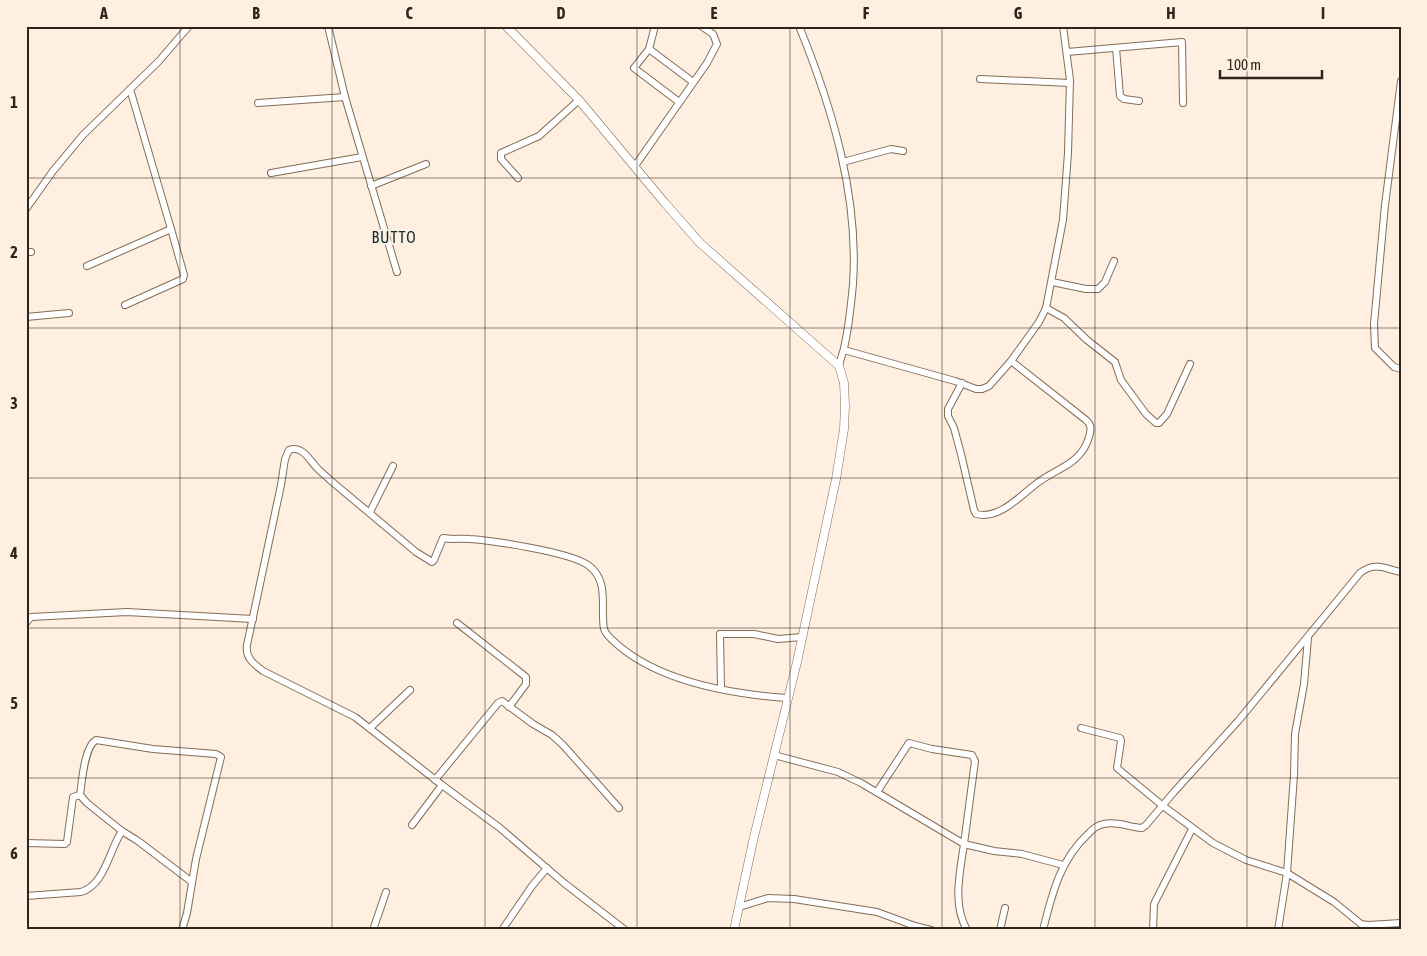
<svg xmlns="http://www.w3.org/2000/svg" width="1427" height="956" viewBox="0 0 1427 956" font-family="'Asap Condensed',sans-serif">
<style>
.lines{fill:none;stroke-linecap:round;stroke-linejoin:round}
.minor-casing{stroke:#836d57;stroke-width:8}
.tertiary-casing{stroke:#836d57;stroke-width:9}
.minor{stroke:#fff;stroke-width:6}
.tertiary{stroke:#fff;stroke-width:8}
.grid{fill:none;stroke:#2f251c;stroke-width:1;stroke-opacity:0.55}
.labels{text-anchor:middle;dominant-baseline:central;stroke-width:4;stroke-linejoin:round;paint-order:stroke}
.quarter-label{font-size:16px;letter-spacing:1px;fill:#0c3031;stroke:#feefe0}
.neatline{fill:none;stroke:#2f251c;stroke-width:2}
.grid-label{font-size:16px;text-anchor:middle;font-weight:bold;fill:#2f251c}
</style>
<rect width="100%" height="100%" fill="#feefe0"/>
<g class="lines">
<g class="minor-casing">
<g id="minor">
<polyline points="328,26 345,97 397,272"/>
<path d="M799,26c33,81 60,170 54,258 -2,21 -4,43 -9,64 -1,6 -4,11 -5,18"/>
<polyline points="1116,48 1120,96 1124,99 1139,101"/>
<polyline points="649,49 655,26"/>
<polyline points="1067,52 1182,42 1183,103"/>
<polyline points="980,79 1070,83"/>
<polyline points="1401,81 1385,205 1374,324 1375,348 1394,367 1401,369"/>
<polyline points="679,102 634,68 649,49 693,82"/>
<polyline points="258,103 345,97"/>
<polyline points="843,162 891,149 903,151"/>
<polyline points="635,166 707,63 717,44 713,34 701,26"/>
<polyline points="271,173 362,157"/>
<polyline points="518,178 501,159 501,153 539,136 579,100"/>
<polyline points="371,186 426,164"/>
<polyline points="26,209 53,171 83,135 159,61 189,26"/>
<polyline points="26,252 31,252"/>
<polyline points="87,266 171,229 130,89"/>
<polyline points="1052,282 1086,289 1098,289 1105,282 1114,261"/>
<polyline points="125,305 183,279 184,275 171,229"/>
<polyline points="1046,308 1064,318 1087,340 1115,362 1121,380 1146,414 1156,423 1159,423 1167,414 1190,364"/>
<polyline points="26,317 69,313"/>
<polyline points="844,350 955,381 976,389 982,389 989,386 1011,361 1039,322 1046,308 1063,220 1068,153 1070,80 1063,26"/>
<path d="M962,383l-14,26v7l6,12 7,26 13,56 2,4c23,6 44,-18 60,-30 20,-16 45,-19 53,-47 2,-7 3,-12 -3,-17l-75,-59"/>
<polyline points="370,512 393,466"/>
<polyline points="26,623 31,617 127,612 253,619"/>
<polyline points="457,623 526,677 526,684 509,707"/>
<polyline points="721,688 720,634 754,634 778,639 802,637"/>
<polyline points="370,728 410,690"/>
<polyline points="1081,728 1120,738 1121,741 1117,768 1163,806 1213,843 1246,860 1287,873 1334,902 1361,924 1368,925 1401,923"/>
<path d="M774,755l64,17 23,11 103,61c-4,29 -12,60 3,86"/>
<polyline points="435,780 498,703 502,701 533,724 552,735 563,745 619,808"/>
<polyline points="877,792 909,743 932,749 972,755 975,761 964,844 994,851 1022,854 1063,865"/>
<path d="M80,795c2,-13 4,-48 16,-55l57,9 63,5 5,3 -25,102 -9,54 -5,17"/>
<polyline points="80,795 87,803 122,831 138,841 192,882"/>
<polyline points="412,825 442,785"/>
<polyline points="26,843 65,844 67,842 73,797 80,795"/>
<path d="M26,896l55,-4c24,-7 28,-42 41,-61"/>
<polyline points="739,907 768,898 794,899 877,912 915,926 931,930"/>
<polyline points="373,930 386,892"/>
<polyline points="502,930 532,886 547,868"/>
<path d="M625,930l-61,-47 -64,-55 -58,-43 -87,-68 -92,-46c-9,-7 -18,-13 -16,-26l34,-160 4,-26 4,-9c14,-5 20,10 29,19 4,4 8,7 12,11l86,72 16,10 2,-2 9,-22c9,2 18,0 27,1 25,2 99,13 118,26 22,16 12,42 16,64 2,7 10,12 15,17 43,36 113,48 168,52"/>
<polyline points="1000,930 1005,908"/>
<path d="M1043,930c9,-36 17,-70 45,-96 5,-5 9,-9 16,-10 12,-3 25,3 38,4l4,-3 28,-33 65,-72 121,-147c16,-12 24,-4 41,-1"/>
<polyline points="1153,930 1154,904 1192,829"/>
<polyline points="1278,930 1287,873 1294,775 1295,734 1304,684 1308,638"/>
</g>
</g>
<g class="tertiary-casing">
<polyline id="tertiary" points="506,26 579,100 664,202 700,243 839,366 844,383 845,406 844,429 836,479 797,662 753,841 734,930"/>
</g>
<use href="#minor" class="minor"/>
<use href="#tertiary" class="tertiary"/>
</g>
<path class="grid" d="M180,26v904M332,26v904M485,26v904M637,26v904M790,26v904M942,26v904M1095,26v904M1247,26v904M26,178h1375M26,328h1375M26,478h1375M26,628h1375M26,778h1375"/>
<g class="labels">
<g class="quarter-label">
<text x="394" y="237">BUTTO</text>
</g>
</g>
<rect width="1427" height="956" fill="none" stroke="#feefe0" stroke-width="55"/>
<path d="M1220 70v8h102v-8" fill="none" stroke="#2f251c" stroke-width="2.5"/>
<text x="1227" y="70" font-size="15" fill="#2f251c" stroke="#feefe0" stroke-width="4" paint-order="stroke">100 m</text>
<rect x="28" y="28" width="1372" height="900" class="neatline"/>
<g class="grid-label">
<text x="104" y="19">A</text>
<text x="256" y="19">B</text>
<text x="409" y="19">C</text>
<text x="561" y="19">D</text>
<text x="714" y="19">E</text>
<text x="866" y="19">F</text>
<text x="1018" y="19">G</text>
<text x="1171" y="19">H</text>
<text x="1323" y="19">I</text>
<text x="14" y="108">1</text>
<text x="14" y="258">2</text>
<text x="14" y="409">3</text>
<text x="14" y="559">4</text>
<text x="14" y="709">5</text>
<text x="14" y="859">6</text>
</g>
</svg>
